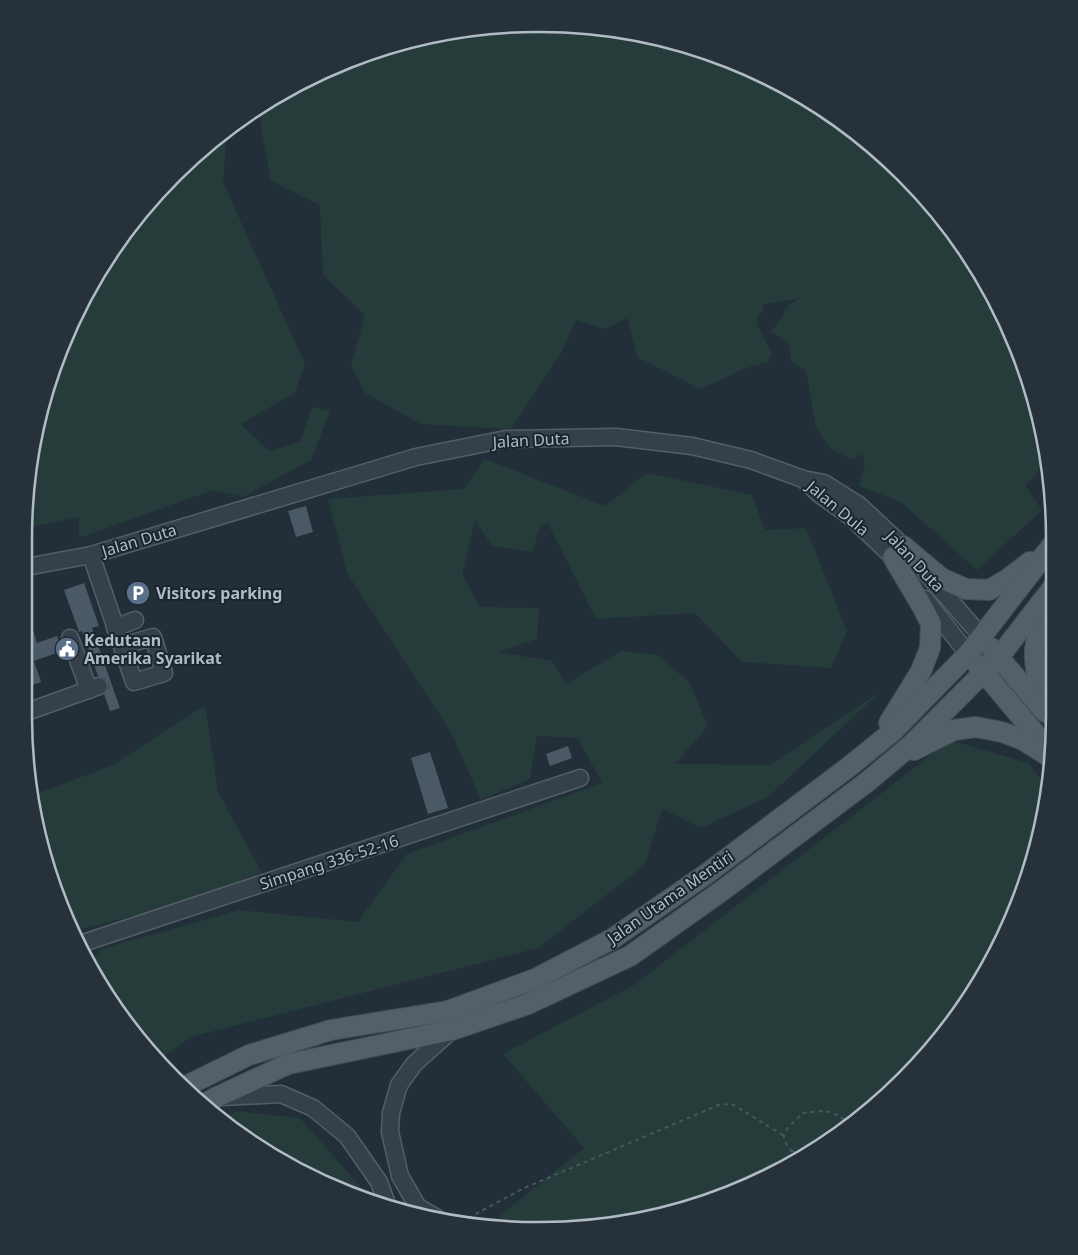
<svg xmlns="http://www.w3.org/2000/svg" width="1078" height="1255" viewBox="0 0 1078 1255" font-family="'Noto Sans',sans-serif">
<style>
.green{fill:#253c3b}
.building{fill:#4a5965}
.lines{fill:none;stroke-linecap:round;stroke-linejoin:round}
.minor-casing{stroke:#545e67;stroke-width:19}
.major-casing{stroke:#424c56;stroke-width:22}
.path{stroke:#445959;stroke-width:2;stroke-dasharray:4 4;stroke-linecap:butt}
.minor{stroke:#36404a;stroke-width:16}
.major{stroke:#545f6a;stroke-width:20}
.labels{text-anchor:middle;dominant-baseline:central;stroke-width:4;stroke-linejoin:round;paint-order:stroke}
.street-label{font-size:16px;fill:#b1bbc6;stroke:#1b252e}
.poi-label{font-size:16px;font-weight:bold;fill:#b1bbc6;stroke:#1b252e;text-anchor:start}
.rim{fill:none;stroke:#b1bbc6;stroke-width:2.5}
</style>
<rect width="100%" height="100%" fill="#222f39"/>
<g class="green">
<polygon points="572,25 672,41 767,77 852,130 926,199 985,281 1027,373 1045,465 1025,485 1042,510 977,570 901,502 859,486 865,465 863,454 851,459 832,450 816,428 806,371 791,362 789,344 771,331 784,316 785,308 800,298 762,305 764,311 757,317 758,327 772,353 768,362 746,368 701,389 637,357 627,318 605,329 576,320 562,351 511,429 421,424 365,393 351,365 365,315 323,275 320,205 271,181 259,116 226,142 223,182 305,364 295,393 241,424 269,451 300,442 312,407 330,411 311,460 243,497 213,490 79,538 79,517 30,527 27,542 28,472 41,405 77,311 130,225 199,151 282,93 373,51 471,28"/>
<polygon points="485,459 605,506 647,473 752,495 765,530 806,528 847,631 831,668 742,662 695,613 596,619 547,522 538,531 533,552 492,546 475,520 462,574 480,607 539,608 537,639 497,652 552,661 566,684 621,651 658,655 689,682 708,726 675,764 771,765 881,691 768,797 701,828 662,809 645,865 538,948 191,1037 158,1061 152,1056 90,963 101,949 240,910 358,922 407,854 602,783 578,738 537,736 530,779 481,800 451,732 347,573 328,499 464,489"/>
<polygon points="1054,621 1054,699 1051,695 1046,631"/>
<polygon points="205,705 218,792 262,873 147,913 72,931 41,849 34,795 113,765"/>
<polygon points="950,740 1028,763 1047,787 1044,816 1015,913 968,1002 903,1081 797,1162 705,1204 573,1230 534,1229 498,1217 584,1148 503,1054 634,985"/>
<polygon points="236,1111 300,1118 372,1200 342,1192 253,1144 224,1119"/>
</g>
<g class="building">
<polygon points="306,506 313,532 296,537 288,511"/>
<polygon points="84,583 99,626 92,628 120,708 110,711 104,694 109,688 108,682 105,678 98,676 82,631 79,632 64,590"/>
<polygon points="33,630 37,643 57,636 62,651 34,661 41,682 24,688 25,633"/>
<polygon points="568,746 572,758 550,766 546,754"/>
<polygon points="430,752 448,808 428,814 411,758"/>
</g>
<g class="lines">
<g class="minor-casing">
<g id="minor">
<polyline points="803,479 819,494 851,517 893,557 901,567"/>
<polyline points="91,555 134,682 164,673 153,637 122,646"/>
<polyline points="26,567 91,555 416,457 506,439 616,437 692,446 751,460 803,479 824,483 859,505 903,546 910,554"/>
<polyline points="926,573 982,637"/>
<polyline points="925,599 968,654"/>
<polyline points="115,628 135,620"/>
<polyline points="70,638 89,690"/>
<polyline points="24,713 99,686"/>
<polyline points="77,945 580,778"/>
<polyline points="222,1097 281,1094 313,1108 347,1136 379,1182 387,1204"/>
<polyline points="437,1218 418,1207 400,1176 390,1132 391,1113 399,1085 414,1064 452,1030"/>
</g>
</g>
<g class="major-casing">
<g id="major">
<polyline points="903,546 941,578 966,589 989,590 1008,579 1030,562"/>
<path d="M1054,606c-8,13 -17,28 -19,43 -2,24 10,49 19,71"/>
<polyline points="991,648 1045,712"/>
<polyline points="977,664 1048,749"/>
<polyline points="889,723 921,671 930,648 931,624 923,608 893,557"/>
<polyline points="914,750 954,730 976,727 1002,732 1023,740 1050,757"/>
<polyline points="186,1086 249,1055 331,1030 448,1011 535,979 612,939 705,875 850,766 892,732 968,654 1053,544"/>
<polyline points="206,1103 217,1097 288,1064 452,1030 528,1004 630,956 723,890 867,782 910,746 999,657 1054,586"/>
</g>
</g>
<g class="path">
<polyline points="791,1150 803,1157"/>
<path d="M785,1167l6,-17c-3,-4 -8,-9 -7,-15 1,-6 14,-17 19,-22 20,-2 28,-5 45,10"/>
<polyline points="464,1225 472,1216 522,1189 721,1104 734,1105 784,1136"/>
</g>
<use href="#minor" class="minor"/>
<use href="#major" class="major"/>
</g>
<defs>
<g id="parking-disc" transform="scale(1.25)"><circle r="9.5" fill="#5c6f8a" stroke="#1b252e"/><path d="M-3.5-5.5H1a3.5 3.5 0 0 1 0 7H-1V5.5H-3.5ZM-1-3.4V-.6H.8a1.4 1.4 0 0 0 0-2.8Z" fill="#fff"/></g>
<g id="civic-disc" transform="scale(1.25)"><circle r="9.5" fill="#5c6f8a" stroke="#1b252e"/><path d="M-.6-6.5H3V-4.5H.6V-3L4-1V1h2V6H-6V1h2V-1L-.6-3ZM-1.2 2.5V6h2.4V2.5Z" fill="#fff"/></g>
</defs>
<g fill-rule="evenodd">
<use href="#parking-disc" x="138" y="593"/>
<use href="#civic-disc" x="67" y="649"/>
</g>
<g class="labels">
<g class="street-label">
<text transform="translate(531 440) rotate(-3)">Jalan Duta</text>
<text transform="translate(838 508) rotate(40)">Jalan Dula</text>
<text transform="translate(139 540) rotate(-17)">Jalan Duta</text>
<text transform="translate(915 561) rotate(47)">Jalan Duta</text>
<text transform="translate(329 862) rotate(-18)">Simpang 336-52-16</text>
<text transform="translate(670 897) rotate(-35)">Jalan Utama Mentiri</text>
</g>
<g class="poi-label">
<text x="156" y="593">Visitors parking</text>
<text x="84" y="640">Kedutaan<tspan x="84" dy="18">Amerika Syarikat</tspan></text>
</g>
</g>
<path d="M0 0H1078V1255H0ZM538 32H540A506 506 0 0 1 1046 538V716A506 506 0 0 1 540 1222H538A506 506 0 0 1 32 716V538A506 506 0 0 1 538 32Z" fill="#27313a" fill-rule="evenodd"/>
<path class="rim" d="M538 32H540A506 506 0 0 1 1046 538V716A506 506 0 0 1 540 1222H538A506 506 0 0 1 32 716V538A506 506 0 0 1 538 32Z"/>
</svg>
